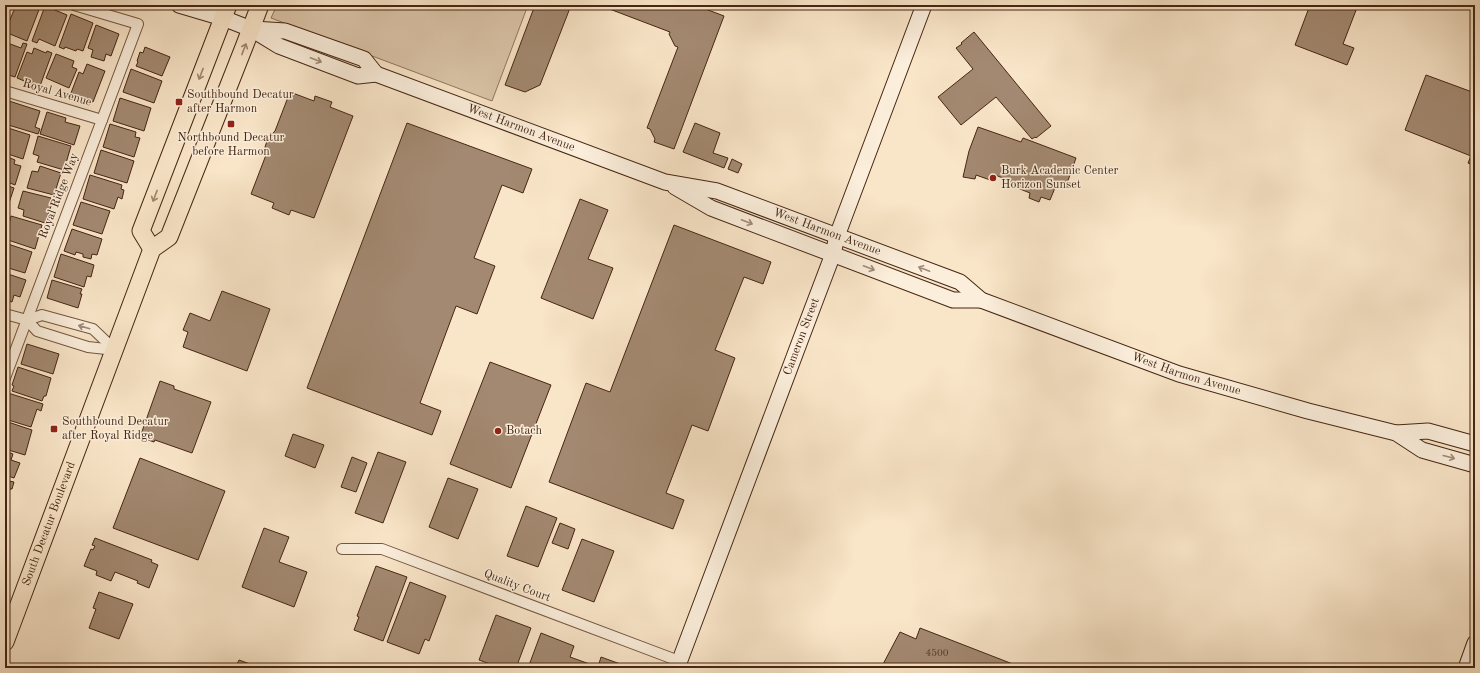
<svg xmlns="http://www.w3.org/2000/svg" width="1480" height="673" viewBox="0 0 1480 673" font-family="'Old Standard TT',serif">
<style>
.green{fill:#dbc5a9;stroke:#90765e}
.building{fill:#a38971;stroke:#462613}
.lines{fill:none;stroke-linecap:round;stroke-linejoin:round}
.street-casing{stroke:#735640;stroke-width:12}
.secondary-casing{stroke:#462613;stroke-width:17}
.primary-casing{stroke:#462613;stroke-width:19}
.street{stroke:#fbeedb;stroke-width:10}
.secondary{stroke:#fbeedb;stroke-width:15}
.primary{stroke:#f9e5c8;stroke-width:17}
.oneway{stroke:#a0866e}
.oneway2{stroke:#a08a77}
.poi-dot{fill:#8f2418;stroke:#fbeedb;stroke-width:1.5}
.labels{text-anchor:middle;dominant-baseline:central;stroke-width:3;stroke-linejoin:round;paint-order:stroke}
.number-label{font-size:10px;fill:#5d3f2a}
.street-label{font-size:12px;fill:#462613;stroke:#fbeedb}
.poi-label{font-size:12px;fill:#462613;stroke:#fbeedb;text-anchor:start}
</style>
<rect width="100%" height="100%" fill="#f9e5c8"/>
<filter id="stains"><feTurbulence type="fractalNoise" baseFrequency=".005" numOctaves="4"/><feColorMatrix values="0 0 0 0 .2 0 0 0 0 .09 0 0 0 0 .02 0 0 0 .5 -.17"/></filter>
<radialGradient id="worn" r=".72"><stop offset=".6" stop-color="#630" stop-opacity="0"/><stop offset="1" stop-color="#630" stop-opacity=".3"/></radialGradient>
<polygon class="green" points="277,5 528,5 492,101 271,18"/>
<g class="building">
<polygon points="5,5 11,5 5,24"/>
<polygon points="16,5 34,5 40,7 27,41 5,32"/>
<polygon points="535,5 576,5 570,8 540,85 525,92 505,85"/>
<polygon points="599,5 695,5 724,16 674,149 654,142 655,139 650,129 647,128 678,47 675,46 669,34 670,32"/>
<polygon points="1310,5 1358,5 1343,44 1354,48 1347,65 1295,45"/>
<polygon points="45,6 67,15 55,46 39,39 37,43 32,41"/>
<polygon points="71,14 93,23 83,51 77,49 76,51 65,47 64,49 59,47"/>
<polygon points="96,25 119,34 111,56 106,54 104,61 91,57 93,50 88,48"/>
<polygon points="974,32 1051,126 1036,138 1035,137 1032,139 996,97 961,125 938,97 973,69 956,48 962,44 961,43"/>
<polygon points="5,42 21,48 23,43 27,44 15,77 5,74"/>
<polygon points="145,47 170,57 162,76 136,66 138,62 137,61 140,52 143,53"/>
<polygon points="34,48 46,53 47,51 52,53 40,86 35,84 34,85 17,78 27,52 32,54"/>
<polygon points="56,54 74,61 72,67 77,69 69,88 46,78"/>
<polygon points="87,64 105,71 93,102 88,99 87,101 71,93 79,72 83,74"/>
<polygon points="131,69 162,81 154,103 123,92"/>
<polygon points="1426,75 1475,93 1475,166 1468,163 1471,156 1405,130"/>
<polygon points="290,92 314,101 315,96 332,102 330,107 353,116 314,218 291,210 289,215 272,208 274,203 251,194 266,155 265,147 268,138 275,131"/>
<polygon points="120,98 151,108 144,131 113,121"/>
<polygon points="9,101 40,111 35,127 40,129 38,134 5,124 5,115"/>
<polygon points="47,112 66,118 65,122 80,126 74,145 40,134"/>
<polygon points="407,123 532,169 523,193 502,185 474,258 495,266 477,314 456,306 420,403 441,411 432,435 307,388"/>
<polygon points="695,123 720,133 713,153 728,158 724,168 683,152"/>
<polygon points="110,124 136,132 135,137 140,138 134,157 103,147"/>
<polygon points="5,127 30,135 23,159 5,153"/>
<polygon points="978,127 1021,142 1023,138 1076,158 1066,186 1057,183 1050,200 1041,197 1039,202 1029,198 1030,193 1015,187 1016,183 995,175 993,181 976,175 975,179 963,177 969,151"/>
<polygon points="38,136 71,146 64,170 37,162 39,156 33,154"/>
<polygon points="101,150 134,161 127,183 94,173"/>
<polygon points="5,156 15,160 14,164 21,166 15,185 5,181"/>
<polygon points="732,159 742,164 738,173 728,169"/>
<polygon points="40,166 61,173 54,195 27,188 32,171 38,172"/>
<polygon points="90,175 122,185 121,189 124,190 122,199 118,197 114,209 83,199"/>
<polygon points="5,185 14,188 6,212 5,211"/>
<polygon points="23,191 51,198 49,205 51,206 45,223 23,216 24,210 18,208"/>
<polygon points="580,199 608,210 588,259 613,268 593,319 541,298"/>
<polygon points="81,202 110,211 102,234 73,225"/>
<polygon points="11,216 42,225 35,249 5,239"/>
<polygon points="674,225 771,262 763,284 744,277 715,350 735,358 708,431 692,425 666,493 684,500 673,529 549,482 586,383 610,392"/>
<polygon points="72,229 102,239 97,255 92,254 91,259 83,257 83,254 76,252 75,255 64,251"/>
<polygon points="5,243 32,252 25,273 5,267"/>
<polygon points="61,254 94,265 91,277 87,276 84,287 54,277"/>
<polygon points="5,273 26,280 20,297 14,295 12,302 5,300"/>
<polygon points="52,280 82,289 80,294 82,294 78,308 47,298"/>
<polygon points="222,291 270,309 247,371 183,347 188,332 183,330 190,313 210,321"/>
<polygon points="27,344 59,354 53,374 21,364"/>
<polygon points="490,362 551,385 511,488 450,464"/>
<polygon points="18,367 51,378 46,396 44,396 42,401 12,391 14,386 12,385"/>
<polygon points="160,381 174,386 174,389 211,402 192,453 155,440 154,442 140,437"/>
<polygon points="8,393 43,404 41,411 37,409 31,427 5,419 5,401"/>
<polygon points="5,421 32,430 25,455 5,449"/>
<polygon points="293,434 324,445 315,468 285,456"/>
<polygon points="5,451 13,454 11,460 20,463 14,478 5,475"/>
<polygon points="378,452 406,462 383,523 355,513"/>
<polygon points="352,457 367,463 356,492 341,487"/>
<polygon points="140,458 225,491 198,560 113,528"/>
<polygon points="448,478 478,489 458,539 429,527"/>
<polygon points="5,481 7,482 5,486 7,487 9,481 14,482 12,489 10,489 7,495 5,494"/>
<polygon points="526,506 557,518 538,567 507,556"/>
<polygon points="560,523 575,529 568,549 552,543"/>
<polygon points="264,528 289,537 279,562 307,572 294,607 242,587"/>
<polygon points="95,538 152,560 151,562 158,565 149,588 137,583 138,581 115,572 111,581 96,575 97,571 84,566 91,549 93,550 95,546 92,545"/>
<polygon points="582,539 614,551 594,602 562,590"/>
<polygon points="376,566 407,577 383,641 354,630 359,617 357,616"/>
<polygon points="410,582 446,596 429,641 425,639 419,654 387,642"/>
<polygon points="99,592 133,604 119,639 89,628 96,609 93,608"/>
<polygon points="496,615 531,628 516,668 501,668 479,660"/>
<polygon points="920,628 1023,668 881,668 900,632 916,639"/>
<polygon points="541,633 574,646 570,657 598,667 601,657 623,665 622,668 528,668"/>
<polygon points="239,660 261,668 235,668"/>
</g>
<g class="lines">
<g class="street-casing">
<g id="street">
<polyline points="5,91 102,120"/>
<polyline points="5,314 27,320"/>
<polyline points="27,320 42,315 93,329 115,350"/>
<polyline points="27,320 37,331 88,347 115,350"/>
<polyline points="5,378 138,24 74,5"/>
<polyline points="342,549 382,549 679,661"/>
</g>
</g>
<g class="secondary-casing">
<g id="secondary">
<path id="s1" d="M179,5l44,13 28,11 28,17 79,30 18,-2 289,108 52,9 243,91 21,18 198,74 129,37 88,22 26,17 53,15"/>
<polyline points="253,29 285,31 364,59 376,74"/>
<polyline points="675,187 711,208 953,300 981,300"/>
<polyline points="1396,433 1428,431 1475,444"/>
<path id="s2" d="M677,668l123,-327 33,-87 4,-18 87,-231"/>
<polyline points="1466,668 1475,643"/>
</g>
</g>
<g class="primary-casing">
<g id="primary">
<polyline points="152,249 141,231 228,5"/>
<path id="s3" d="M5,642l147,-393 17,-12 75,-190 16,-42"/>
</g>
</g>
<use href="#street" class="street"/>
<use href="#secondary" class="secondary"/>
<use href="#primary" class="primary"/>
</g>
<defs><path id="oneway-shaft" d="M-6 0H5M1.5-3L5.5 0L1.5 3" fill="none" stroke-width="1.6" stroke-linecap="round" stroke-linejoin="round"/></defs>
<g class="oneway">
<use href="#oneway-shaft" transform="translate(244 49) rotate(-69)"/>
<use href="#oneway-shaft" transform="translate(201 74) rotate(111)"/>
<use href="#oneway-shaft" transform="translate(155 196) rotate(111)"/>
</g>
<g class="oneway2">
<use href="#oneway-shaft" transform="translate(316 60) rotate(21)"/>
<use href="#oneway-shaft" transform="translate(747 222) rotate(21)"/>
<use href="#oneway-shaft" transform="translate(869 268) rotate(21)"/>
<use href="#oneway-shaft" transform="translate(924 269) rotate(-159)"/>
<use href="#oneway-shaft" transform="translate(84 327) rotate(-164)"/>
<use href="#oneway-shaft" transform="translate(1449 457) rotate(15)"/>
</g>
<g class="poi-dot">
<rect x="175" y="98" width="8" height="8" rx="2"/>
<rect x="227" y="120" width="8" height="8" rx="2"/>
<circle cx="993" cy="178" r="4"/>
<rect x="50" y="425" width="8" height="8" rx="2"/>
<circle cx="498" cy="431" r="4"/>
</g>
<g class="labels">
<g class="number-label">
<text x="937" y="653">4500</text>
</g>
<g class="street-label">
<text transform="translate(57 93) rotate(16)">Royal Avenue</text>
<text stroke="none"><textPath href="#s1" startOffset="366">West Harmon Avenue</textPath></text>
<text transform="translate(59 196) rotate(-69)">Royal Ridge Way</text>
<text stroke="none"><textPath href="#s1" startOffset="690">West Harmon Avenue</textPath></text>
<text stroke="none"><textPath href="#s2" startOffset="354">Cameron Street</textPath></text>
<text stroke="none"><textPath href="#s1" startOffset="1078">West Harmon Avenue</textPath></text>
<text stroke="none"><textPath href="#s3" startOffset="126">South Decatur Boulevard</textPath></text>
<text transform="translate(517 586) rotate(21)">Quality Court</text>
</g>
<g class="poi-label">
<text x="187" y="95">Southbound Decatur<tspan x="187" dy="14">after Harmon</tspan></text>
<text x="231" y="138" text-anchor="middle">Northbound Decatur<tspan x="231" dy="14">before Harmon</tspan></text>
<text x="1001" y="171">Burk Academic Center<tspan x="1001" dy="14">Horizon Sunset</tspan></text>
<text x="62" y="422">Southbound Decatur<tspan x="62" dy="14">after Royal Ridge</tspan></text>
<text x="506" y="431">Botach</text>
</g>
</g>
<rect width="1480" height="673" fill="none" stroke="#f9e5c8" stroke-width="20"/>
<rect x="6" y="6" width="1468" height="661" fill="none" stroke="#462613" stroke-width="2"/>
<rect x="10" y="10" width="1460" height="653" fill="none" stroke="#462613"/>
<rect width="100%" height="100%" filter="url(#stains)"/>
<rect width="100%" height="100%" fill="url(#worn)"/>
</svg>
